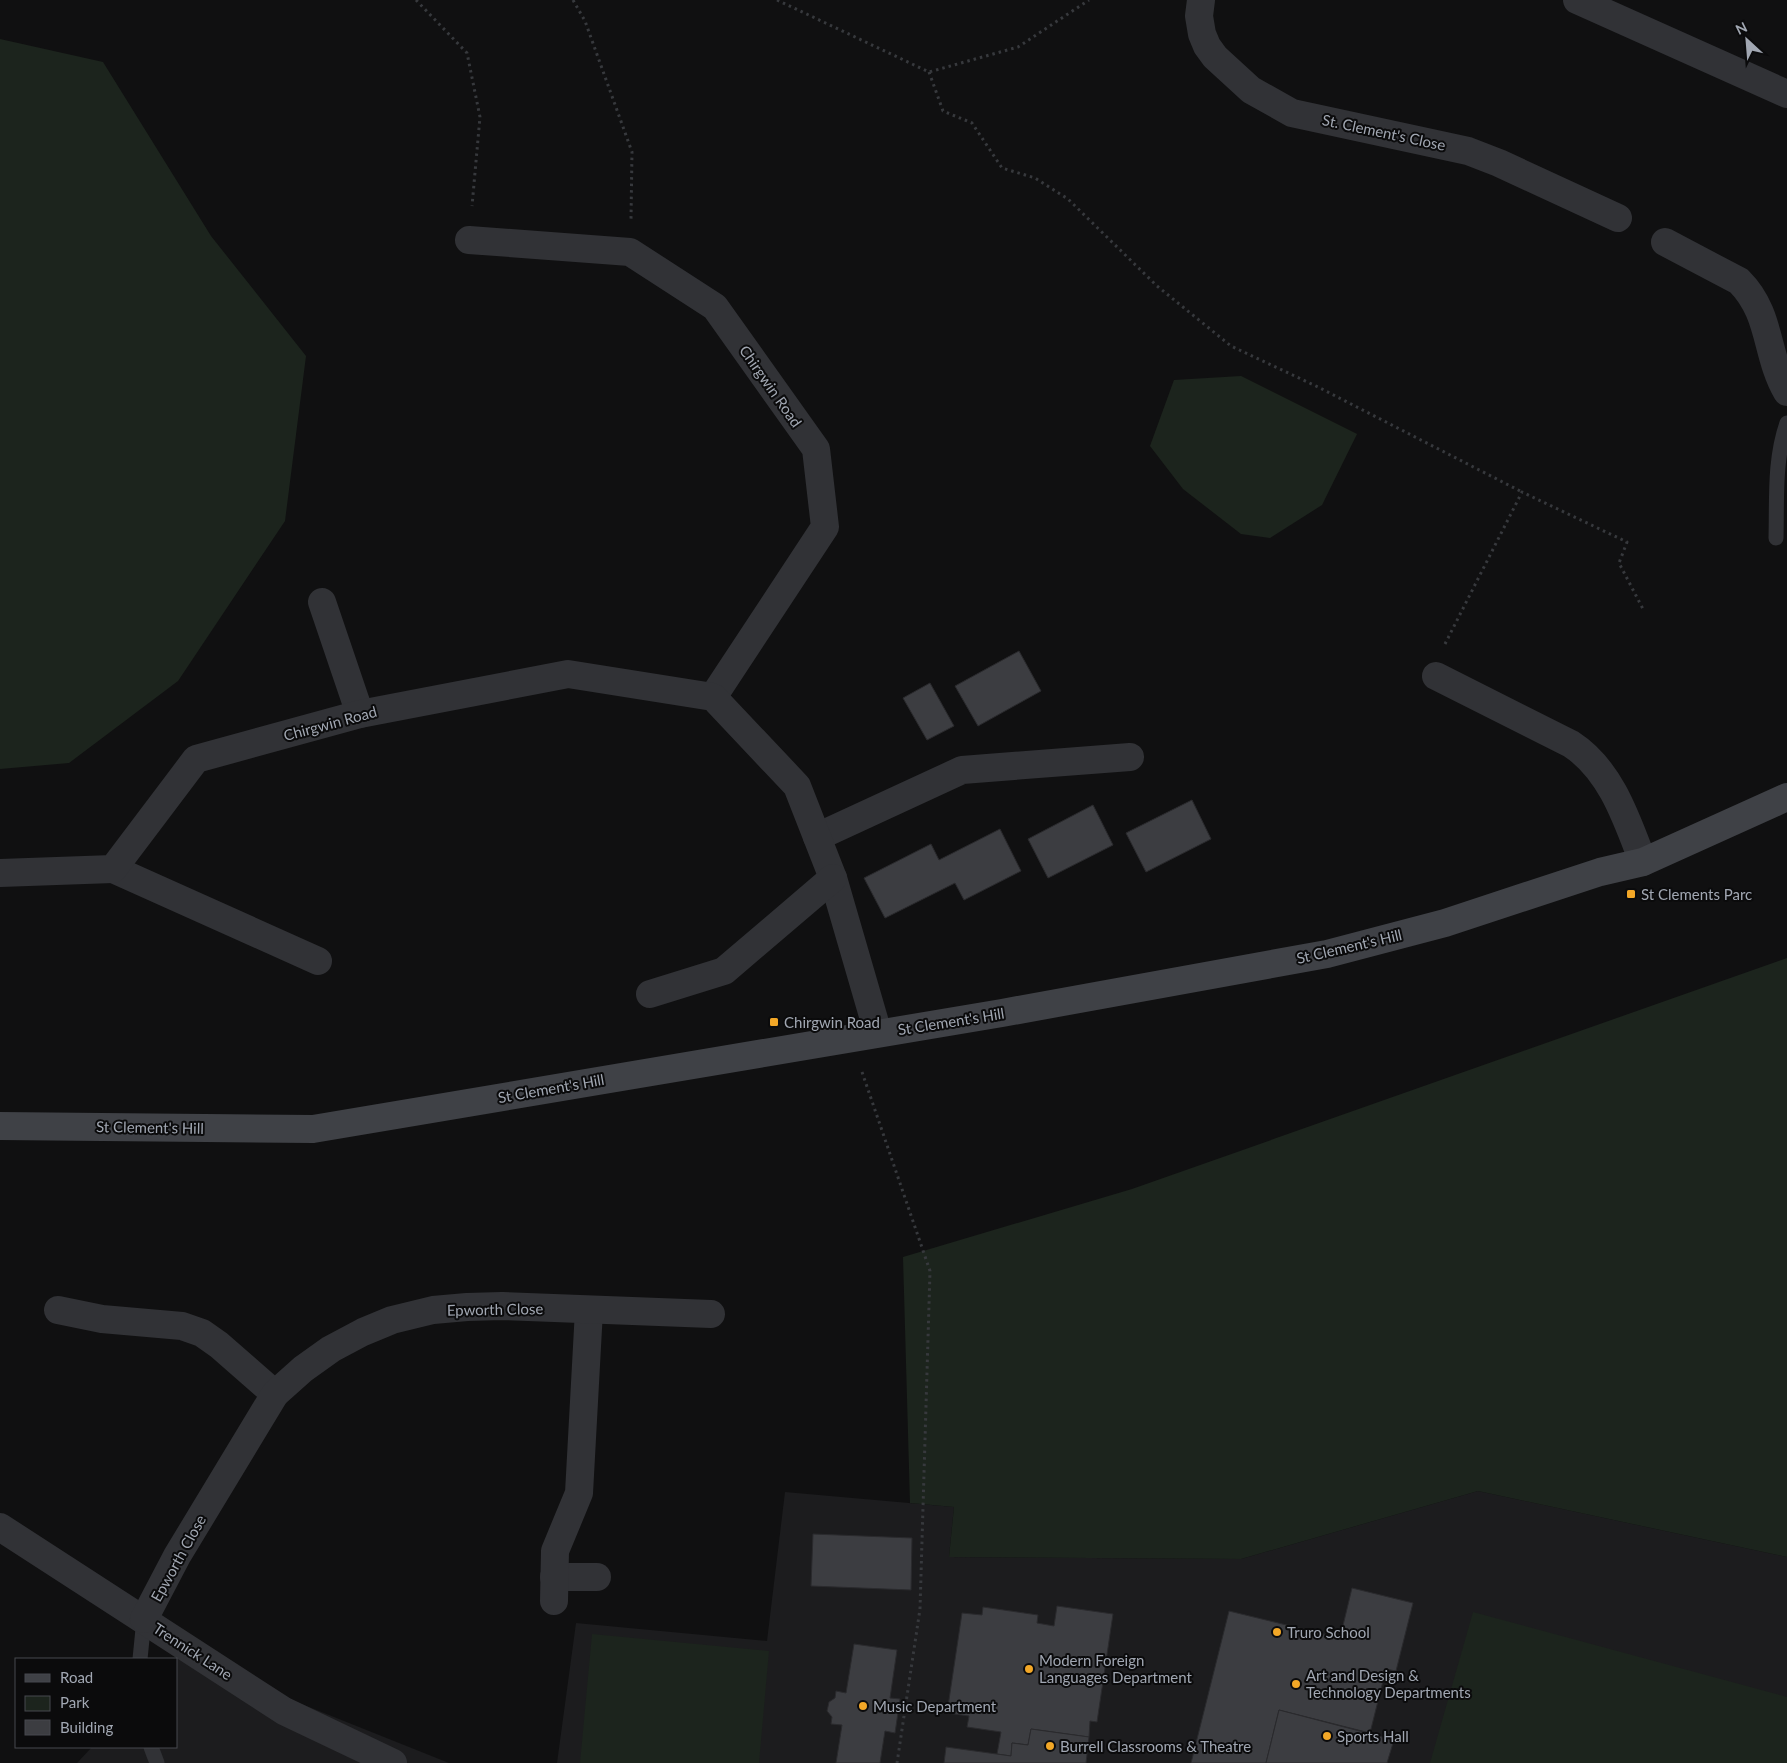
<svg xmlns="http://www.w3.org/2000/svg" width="1787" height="1763" viewBox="0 0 1787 1763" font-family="Lato,sans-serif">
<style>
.built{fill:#1c1c1e}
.green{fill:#1c241d}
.building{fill:#3c3d41;stroke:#2a2a2d}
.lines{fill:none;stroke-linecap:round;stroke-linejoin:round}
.path{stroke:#37393d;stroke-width:3;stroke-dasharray:2.5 4;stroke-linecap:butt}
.lane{stroke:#313236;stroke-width:15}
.street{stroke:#313236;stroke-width:28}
.secondary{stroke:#3f4146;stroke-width:28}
.poi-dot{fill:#f2a727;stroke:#0b0b0c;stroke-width:2}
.labels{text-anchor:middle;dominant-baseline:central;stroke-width:4;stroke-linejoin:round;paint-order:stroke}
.street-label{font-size:15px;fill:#a1a7b2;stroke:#0b0b0c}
.poi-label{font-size:15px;fill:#a1a7b2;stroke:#0b0b0c;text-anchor:start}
</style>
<rect width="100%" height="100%" fill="#101011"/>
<g class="built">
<polygon points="1478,1491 1787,1557 1787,1763 557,1763 576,1623 767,1641 785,1492 954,1507 949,1557 1241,1559"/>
<polygon points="179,1655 449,1763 77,1763 92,1747 176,1747 176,1659 175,1659"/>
</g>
<g class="green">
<polygon points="0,39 103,62 211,236 306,356 285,521 178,681 69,763 0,769"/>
<polygon points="1241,376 1357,434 1322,505 1270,538 1241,534 1183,489 1150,446 1174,380"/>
<polygon points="1787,958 1787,1557 1478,1491 1241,1559 949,1557 954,1507 910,1503 903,1257 1132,1189"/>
<polygon points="1473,1612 1787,1697 1787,1763 1430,1763"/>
<polygon points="592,1634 769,1651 759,1763 580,1763"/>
</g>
<g class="building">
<polygon points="1019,651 1041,691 978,726 955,686"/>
<polygon points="930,683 954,726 927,740 903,698"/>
<polygon points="1192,800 1211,839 1146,872 1126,833"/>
<polygon points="1093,805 1113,845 1048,878 1028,839"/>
<polygon points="1000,829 1021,871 964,900 955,883 885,918 864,878 931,844 939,860"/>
<polygon points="813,1534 912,1538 911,1590 811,1586"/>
<polygon points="1352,1588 1413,1603 1396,1671 1386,1669 1370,1733 1279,1710 1266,1763 1191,1763 1229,1611 1340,1638"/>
<polygon points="1057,1606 1113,1614 1097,1722 1090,1721 1089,1737 1031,1729 1028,1745 1012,1743 1011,1756 997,1754 1001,1732 967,1727 969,1716 947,1713 962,1613 982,1615 983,1607 1038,1615 1037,1623 1054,1626"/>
<polygon points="854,1644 897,1650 890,1698 900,1699 895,1733 885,1731 880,1763 836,1763 842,1725 831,1724 832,1717 827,1711 829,1702 835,1698 836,1691 846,1693"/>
<polygon points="1279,1710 1394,1740 1387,1763 1266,1763"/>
<polygon points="1031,1729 1089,1737 1086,1763 944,1763 946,1747 1011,1756 1012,1743 1028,1745"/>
</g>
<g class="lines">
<g class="path">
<polyline points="416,0 467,53 480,117 472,206"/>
<polyline points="573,0 585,21 632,152 631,219"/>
<polyline points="777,0 929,72 1018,47 1089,0"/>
<polyline points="929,72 943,111 972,123 1002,168 1035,178 1068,199 1157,286 1231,346 1318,387 1522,492"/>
<polyline points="1445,644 1522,492 1627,542 1619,563 1643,609"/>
<polyline points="862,1072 930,1271 920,1609 897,1763"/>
</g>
<g class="lane">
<path d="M1776,538c1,-38 -2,-78 11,-115"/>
<polyline points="140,1659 144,1619"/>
<polyline points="151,1747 157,1763"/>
</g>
<g class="street">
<polyline points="1201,0 1199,16 1202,34 1207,46 1215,57 1251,90 1292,113 1468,151 1499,163 1618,218"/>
<polyline points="1577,0 1787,94"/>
<polyline points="469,240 630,252 715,307 816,449 825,527 713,697"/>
<path d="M1665,242l74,39c33,33 26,73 48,111"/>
<polyline points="322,602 360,714"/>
<path d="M1436,676l135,68c40,26 56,76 72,118"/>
<polyline points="817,837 962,770 1130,757"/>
<polyline points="113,869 318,961"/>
<polyline points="0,873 113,869 196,759 360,714 568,674 713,697 797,786 833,878 878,1033"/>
<polyline points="650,994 724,971 833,878"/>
<polyline points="58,1310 102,1319 182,1326 202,1333 219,1345 275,1394"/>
<polyline points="0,1527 284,1711 393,1763"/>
<polyline points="554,1577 597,1577"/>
<polyline points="554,1601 555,1551 579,1493 589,1310"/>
<polyline points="144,1619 177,1556 275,1394 303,1369 331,1349 363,1332 392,1320 433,1310 467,1307 502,1306 711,1314"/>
</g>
<polyline class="secondary" points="0,1126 313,1129 1002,1013 1327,954 1445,923 1600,872 1643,862 1787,797"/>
</g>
<g class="poi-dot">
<rect x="1626" y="889" width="10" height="10" rx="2.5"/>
<rect x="769" y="1017" width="10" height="10" rx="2.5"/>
<circle cx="1277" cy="1632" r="5"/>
<circle cx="1029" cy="1669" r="5"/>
<circle cx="1296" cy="1684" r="5"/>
<circle cx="863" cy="1706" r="5"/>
<circle cx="1327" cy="1736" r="5"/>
<circle cx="1050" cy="1746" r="5"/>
</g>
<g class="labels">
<g class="street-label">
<text transform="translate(1384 132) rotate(12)">St. Clement's Close</text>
<text transform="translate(771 386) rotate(55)">Chirgwin Road</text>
<text transform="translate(330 723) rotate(-15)">Chirgwin Road</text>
<text transform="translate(1349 946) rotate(-13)">St Clement's Hill</text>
<text transform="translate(951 1021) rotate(-9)">St Clement's Hill</text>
<text transform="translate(551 1088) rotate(-10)">St Clement's Hill</text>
<text transform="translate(150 1127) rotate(1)">St Clement's Hill</text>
<text transform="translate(495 1309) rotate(-1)">Epworth Close</text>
<text transform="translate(178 1558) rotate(-61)">Epworth Close</text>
<text transform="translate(193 1651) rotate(33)">Trennick Lane</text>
</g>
<g class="poi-label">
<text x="1641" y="894">St Clements Parc</text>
<text x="784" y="1022">Chirgwin Road</text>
<text x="1287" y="1632">Truro School</text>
<text x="1039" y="1660">Modern Foreign<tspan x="1039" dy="17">Languages Department</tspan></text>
<text x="1306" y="1675">Art and Design &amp;<tspan x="1306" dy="17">Technology Departments</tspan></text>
<text x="873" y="1706">Music Department</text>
<text x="1337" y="1736">Sports Hall</text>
<text x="1060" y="1746">Burrell Classrooms &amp; Theatre</text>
</g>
</g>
<rect x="15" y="1658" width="162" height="90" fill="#0b0b0c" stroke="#47494e"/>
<rect x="25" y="1674" width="25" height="8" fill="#3f4146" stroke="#47494e"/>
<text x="60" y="1683" font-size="15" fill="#a1a7b2">Road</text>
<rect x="25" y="1696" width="25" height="15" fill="#1c241d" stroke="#47494e"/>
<text x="60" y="1708" font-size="15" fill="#a1a7b2">Park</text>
<rect x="25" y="1720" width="25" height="15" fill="#3c3d41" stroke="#47494e"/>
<text x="60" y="1733" font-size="15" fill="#a1a7b2">Building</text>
<g transform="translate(1747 40) rotate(334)" stroke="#0b0b0c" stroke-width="4" paint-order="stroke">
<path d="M0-4L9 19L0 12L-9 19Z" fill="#a1a7b2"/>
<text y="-8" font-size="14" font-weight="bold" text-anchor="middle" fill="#a1a7b2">N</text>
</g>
</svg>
